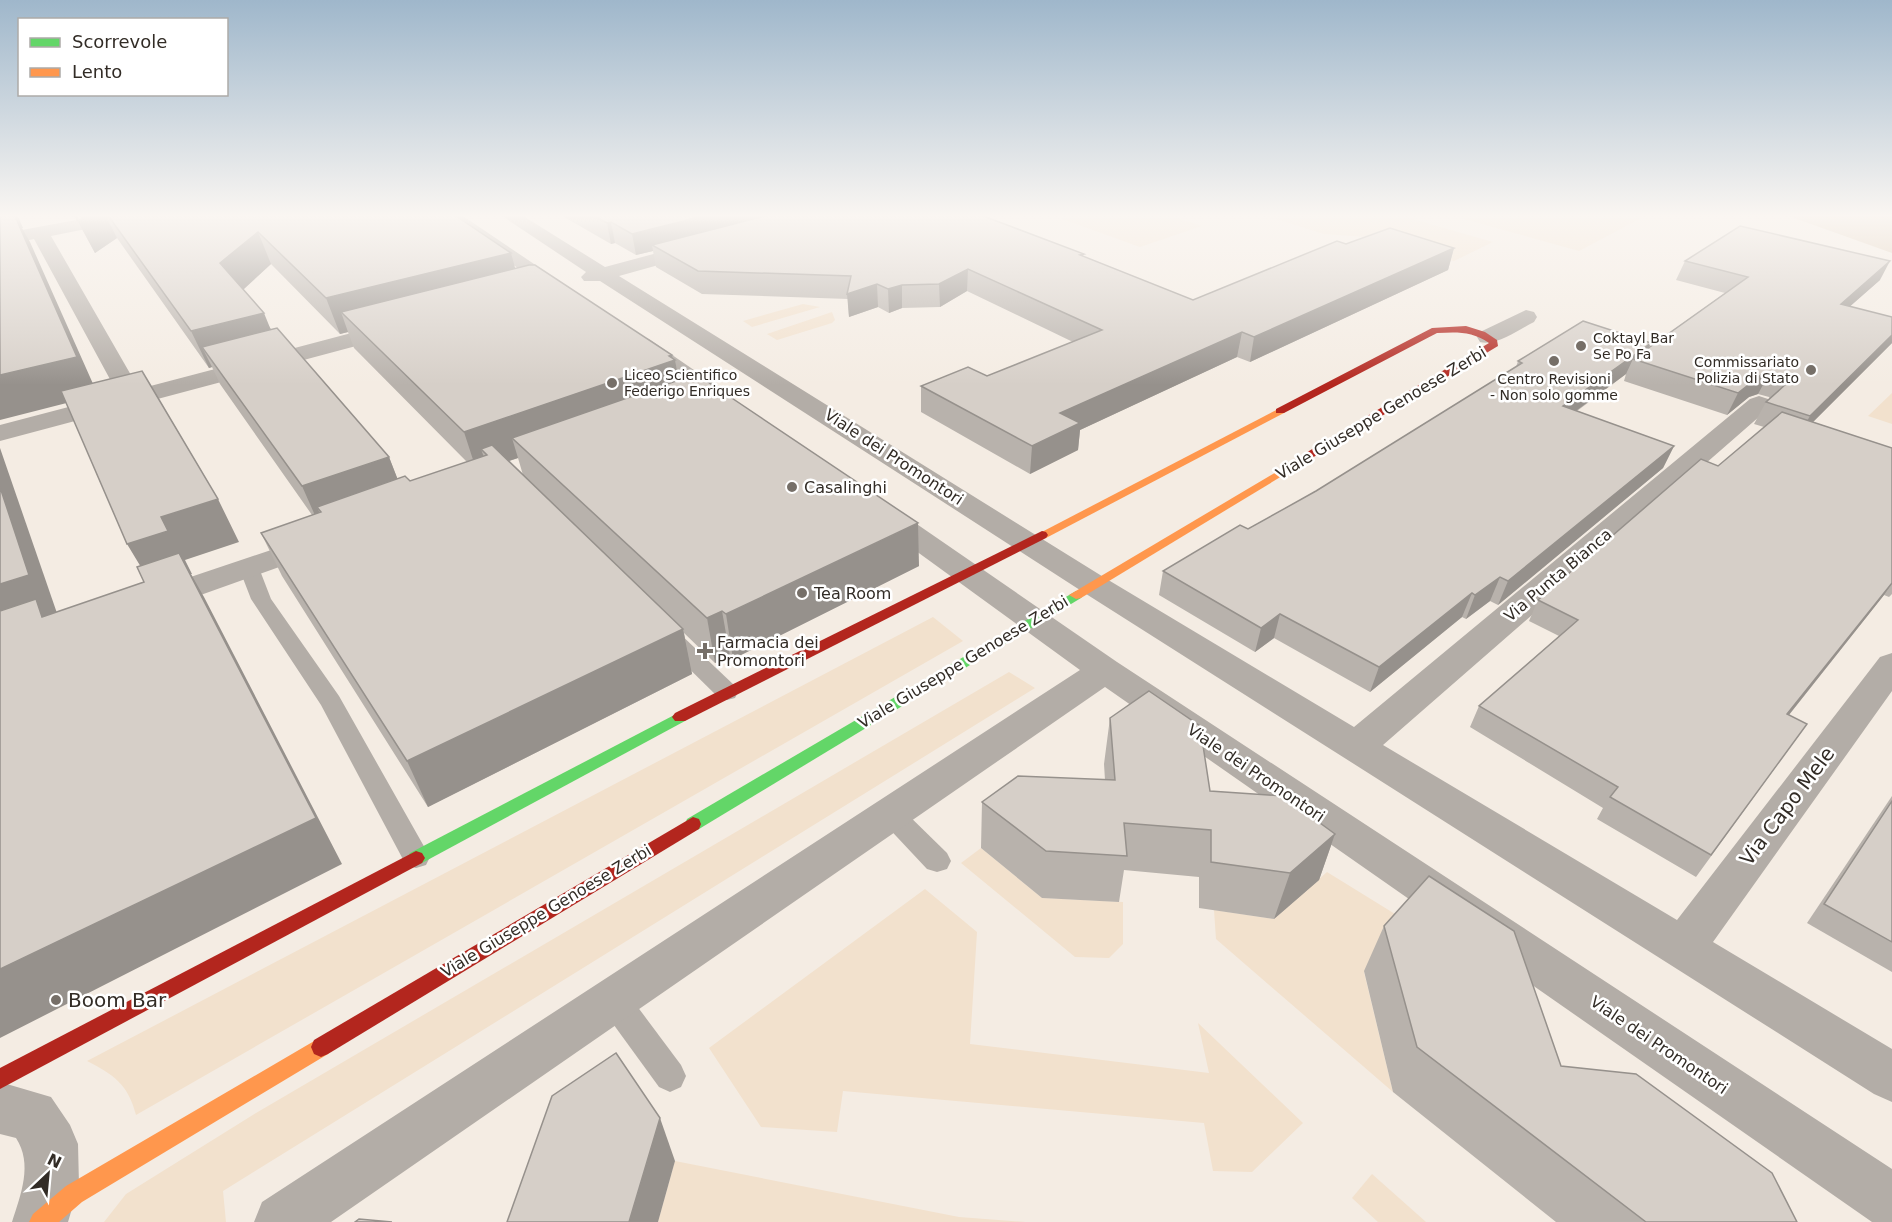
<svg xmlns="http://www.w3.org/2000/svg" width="1892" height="1222" viewBox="0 0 1892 1222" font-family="'DejaVu Sans',sans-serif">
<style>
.green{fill:#f2e1cd}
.forest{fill:#dac6af}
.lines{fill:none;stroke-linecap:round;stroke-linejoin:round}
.lane{fill:#b3ada7;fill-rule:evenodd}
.street{fill:#b3ada7;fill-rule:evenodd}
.fast{fill:#63d668;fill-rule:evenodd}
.slow{fill:#ff974d;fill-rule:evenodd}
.jam{fill:#b3261e;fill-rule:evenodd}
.wall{fill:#b8b2ac;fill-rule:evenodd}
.shaded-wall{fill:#96918c}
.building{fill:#d6cfc8;stroke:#96918c;stroke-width:1.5}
.poi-dot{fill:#766f68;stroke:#fff;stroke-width:2}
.labels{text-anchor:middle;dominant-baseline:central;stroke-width:5;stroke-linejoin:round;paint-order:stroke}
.far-poi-label{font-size:14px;fill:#322c26;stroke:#fff;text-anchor:start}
.street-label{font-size:16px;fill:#322c26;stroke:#fff}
.poi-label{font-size:16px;fill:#322c26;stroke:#fff;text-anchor:start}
.near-street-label{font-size:20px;fill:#322c26;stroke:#fff}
.near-poi-label{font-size:20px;fill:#322c26;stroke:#fff;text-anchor:start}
</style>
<rect width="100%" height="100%" fill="#f4ece3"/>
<g class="green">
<polygon points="1079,214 1165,214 1202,226 1140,247 1062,219"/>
<polygon points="1260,214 1395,214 1493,242 1454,261 1379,238 1324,234"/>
<polygon points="1446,214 1649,214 1579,251"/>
<polygon points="803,304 820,307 752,327 743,321"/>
<polygon points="832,312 835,320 832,323 777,340 767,334"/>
<polygon points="1892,393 1892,424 1868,416"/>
<path d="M933,617l30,24 -827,474c-8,-31 -22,-40 -49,-54z"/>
<polygon points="1009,672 1035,688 223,1191 226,1222 104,1222 126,1194 256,1113"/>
<polygon points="981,848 1042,898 1123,902 1123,944 1109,958 1075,957 961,863"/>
<polygon points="1327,872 1408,922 1364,972 1393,1092 1216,939 1214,910 1274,919"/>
<polygon points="925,889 977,932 970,1044 1209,1073 1198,1023 1303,1123 1252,1172 1213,1171 1204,1123 843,1091 837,1132 761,1127 709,1048"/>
<polygon points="675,1161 959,1217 1026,1222 658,1222"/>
<polygon points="1372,1174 1426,1222 1378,1222 1352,1198"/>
</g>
<polygon class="forest" points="1783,214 1892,214 1892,253"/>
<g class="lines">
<g class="lane">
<polygon points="249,562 256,564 259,568 271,599 339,696 430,857 426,865 416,868 406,865 321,705 251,599 239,568 242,564"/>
<polygon points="669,629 677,631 735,686 738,692 735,698 727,700 719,698 661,641 658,636 661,631"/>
<polygon points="891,804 900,807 947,853 951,861 947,869 937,872 927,869 882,821 878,814 882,807"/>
<polygon points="614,986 625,990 681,1065 686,1076 681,1087 670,1092 659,1087 603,1010 599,1000 603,990"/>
</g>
<g class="street">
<polygon points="109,214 145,214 136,219 51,236 139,389 393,322 401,324 404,329 401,334 0,441 0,425 118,394 34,239 0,246 0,234"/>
<polygon points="439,214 460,214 574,291 571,295 557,295"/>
<polygon points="499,214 520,214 605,267 698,242 705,244 708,248 705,252 619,276 1105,578 1354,727 1750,399 1759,396 1768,399 1772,404 1768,409 1383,745 1677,920 1880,657 1892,653 1892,691 1713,942 1892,1049 1892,1102 1874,1094 1083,592 600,281 584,281 581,277 586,272"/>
<path d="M1526,310l8,2 3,5 -3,5c-16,8 -36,24 -54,20l-3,-5 3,-5z"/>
<polygon points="641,337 649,339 733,397 736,402 733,407 724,409 715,407 633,349 630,344 633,339"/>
<polygon points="882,504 892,507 1117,662 1892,1169 1892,1222 1872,1222 1105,687 331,1222 254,1222 262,1202 1080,670 872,519 867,513 872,507"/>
<polygon points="316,535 327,538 331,544 327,550 167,607 155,610 143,607 139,600 143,593"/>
<path d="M0,1082l51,15 19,28 8,19 1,41 -11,37h-56c9,-28 21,-58 4,-84l-16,-4z"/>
</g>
<g class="fast">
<polygon points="1076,591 1083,595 1081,598 699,829 693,831 687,829 685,824 687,819"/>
<polygon points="680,712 685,713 688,717 685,721 422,863 416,865 410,863 407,858 410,853"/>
</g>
<g class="slow">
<polygon points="1280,408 1285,411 1284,413 1046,538 1038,538 1036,535"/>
<polygon points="1288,465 1294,468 1292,470 1081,598 1076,599 1069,595"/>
<polygon points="321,1037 328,1040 331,1047 328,1054 82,1202 59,1222 29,1222 33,1214 66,1186"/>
</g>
<g class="jam">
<path d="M1466,326l19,6 12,8 1,6 -206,124h-8v-4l205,-123c-17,-12 -32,-11 -52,-10l-153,80h-8v-4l156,-81z"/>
<polygon points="1042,531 1046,532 1048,535 1046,538 685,721 675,721 672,717 675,713"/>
<polygon points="693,817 699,819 701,824 699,829 328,1054 321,1057 314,1054 311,1047 314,1040"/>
<polygon points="416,851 422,853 425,858 422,863 0,1089 0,1068"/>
</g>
</g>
<g class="wall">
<path d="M72,214h381l62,54 160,92 4,20 240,186 -186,93 -3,-3 -15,7 -31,-30 8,41 -264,133 -146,-231 -21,-43 51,-18 -92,-131 -8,-17 -3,1 -92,-130 -22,15 -19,-35zM271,264l69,70 8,-2 6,16 113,114 -57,19 -13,-3 -8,-21 -118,-128 -28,-39zM518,458l5,17 -14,-14z"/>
<polygon points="559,214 978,214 1084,254 1083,256 1193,300 1346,244 1454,248 1448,270 1250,362 1237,357 1080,430 1078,450 1030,474 921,412 921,386 987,376 1073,342 967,291 940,307 902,308 889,313 878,307 849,317 848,299 702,294 656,267 653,251 636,255 615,243 611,244"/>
<polygon points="1685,261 1880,280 1850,306 1892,343 1813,422 1892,448 1892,594 1889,597 1884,595 1789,715 1807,724 1696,877 1597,819 1603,808 1470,727 1479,706 1559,636 1529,621 1538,600 1718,466 1764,427 1754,424 1766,402 1770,399 1769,397 1758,394 1749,397 1727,415 1624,381 1626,374 1577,411 1674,446 1663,468 1498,605 1490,601 1466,619 1462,617 1370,692 1274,638 1255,652 1159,595 1163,571 1248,529 1316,491 1516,367 1518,361 1648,348 1725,293 1676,280"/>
<polygon points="1110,718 1210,791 1335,834 1319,880 1274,919 1199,908 1199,877 1124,870 1119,902 1042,898 981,848 982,802 1105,780 1104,764"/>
<polygon points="1892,796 1892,972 1807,923"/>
<polygon points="1384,926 1561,1066 1797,1222 1556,1222 1393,1092 1364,971"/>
</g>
<g class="shaded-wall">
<polygon points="0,214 17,214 23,228 22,228 30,242 98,395 0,420"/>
<polygon points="74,214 105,214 117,238 95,253"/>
<polygon points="711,214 796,214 652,245 653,251 636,255 632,234"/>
<polygon points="611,222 615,243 611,244 607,223"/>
<polygon points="258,232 271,264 235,297 220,263"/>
<polygon points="1454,248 1448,270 1250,362 1254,337"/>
<polygon points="511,253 520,286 341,312 348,332 340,334 326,298"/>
<polygon points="1890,261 1880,280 1830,324 1841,304"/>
<polygon points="968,269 967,291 940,307 939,284"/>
<polygon points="877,284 878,307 849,317 847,294"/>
<polygon points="902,285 902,308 889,313 888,289"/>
<polygon points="264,313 279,350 202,347 212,367 209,368 191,331"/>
<polygon points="1242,332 1237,357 1080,430 1078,450 1030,474 1032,446 1060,413"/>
<polygon points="1892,335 1892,343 1797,438 1810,416"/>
<polygon points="1651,343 1642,362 1633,359 1626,374 1554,427 1563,406"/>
<polygon points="672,355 673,361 675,360 682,398 512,438 518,458 491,467 487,455 481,449 488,469 477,472 464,432"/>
<polygon points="1770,372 1758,394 1749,397 1727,415 1738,393 1761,375"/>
<polygon points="1674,446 1663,468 1498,605 1508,581"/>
<polygon points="0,448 59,619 0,639"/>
<polygon points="389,457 405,498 317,507 326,527 321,529 302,486"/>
<polygon points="218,499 239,542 185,560 192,574 191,574 204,597 342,864 0,1038 0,969 153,587 127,544 161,517"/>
<polygon points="918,523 919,566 733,659 726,614"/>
<polygon points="1500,577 1490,601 1466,619 1475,595"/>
<polygon points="1892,583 1884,595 1772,736 1787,714"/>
<polygon points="1472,593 1462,617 1370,692 1379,667"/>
<polygon points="722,611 730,656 715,663 707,618"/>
<polygon points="1280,614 1274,638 1255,652 1261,628"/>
<polygon points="683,629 692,674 428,807 407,761"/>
<polygon points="1335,834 1319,880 1274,919 1290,873"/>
<polygon points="660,1118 675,1161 658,1222 629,1222"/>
</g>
<g class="building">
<polygon points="0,214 14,214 77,357 0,375"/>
<polygon points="74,214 90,214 78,221"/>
<polygon points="107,214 453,214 511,253 326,298 258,232 220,263 264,313 191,331"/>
<polygon points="591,214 711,214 632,234 611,222 607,223"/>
<polygon points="773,214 978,214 1084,254 1080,255 1193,300 1337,241 1346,244 1390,228 1454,248 1254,337 1242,332 1060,413 1080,423 1032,446 921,386 968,367 987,376 1102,330 968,269 939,284 902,285 888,289 877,284 847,294 851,276 698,271 652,245"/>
<polygon points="1740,226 1890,261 1841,304 1892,317 1892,335 1810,416 1766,402 1786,384 1780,375 1770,372 1761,375 1738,393 1633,359 1748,277 1685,261"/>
<polygon points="529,265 535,265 672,355 669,356 675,360 464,432 341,312"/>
<polygon points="1583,321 1651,343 1563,406 1674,446 1508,581 1500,577 1475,595 1472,593 1379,667 1280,614 1261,628 1163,571 1240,525 1248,529 1316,491 1522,363 1518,361"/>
<polygon points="277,328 389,457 302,486 202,347"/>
<polygon points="142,371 218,499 161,517 168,531 127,544 61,391"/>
<polygon points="696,374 918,523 726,614 722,611 707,618 512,438"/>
<polygon points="1782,412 1892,448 1892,583 1787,714 1807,724 1711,855 1610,797 1618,787 1479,706 1578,620 1538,600 1701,459 1718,466"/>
<polygon points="492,445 683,629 407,761 261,533 321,512 317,507 405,476 410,481 487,455 481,449"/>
<polygon points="0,487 29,575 0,584"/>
<polygon points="179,553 316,818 0,969 0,611 36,599 42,617 144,582 137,567"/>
<polygon points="1149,691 1200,726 1210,791 1283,796 1335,834 1290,873 1211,862 1211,830 1124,823 1127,856 1046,851 982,802 1018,776 1115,780 1110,718"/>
<polygon points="1892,801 1892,942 1824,904"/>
<polygon points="1429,876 1514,931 1561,1066 1636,1074 1772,1173 1797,1222 1646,1222 1417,1047 1384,926"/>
<polygon points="616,1053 660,1118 629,1222 507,1222 552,1096"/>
<polygon points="359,1219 392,1222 355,1222"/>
</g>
<linearGradient id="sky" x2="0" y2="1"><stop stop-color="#9fb7cb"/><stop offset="0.56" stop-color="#faf6f2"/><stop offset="1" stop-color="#faf6f2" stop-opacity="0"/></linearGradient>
<rect width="1892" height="385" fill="url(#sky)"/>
<g class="poi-dot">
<circle cx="1581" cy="346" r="6"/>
<circle cx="1554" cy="361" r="6"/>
<circle cx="1811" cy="370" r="6"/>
<circle cx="612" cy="383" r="6"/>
<circle cx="792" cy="487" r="6"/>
<circle cx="802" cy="593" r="6"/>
<path d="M702 642h6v6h6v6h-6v6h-6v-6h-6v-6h6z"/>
<circle cx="56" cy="1000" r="6"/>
</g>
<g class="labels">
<g class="far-poi-label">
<text x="1593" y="338">Coktayl Bar<tspan x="1593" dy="16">Se Po Fa</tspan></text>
<text x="1799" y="362" text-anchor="end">Commissariato<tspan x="1799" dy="16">Polizia di Stato</tspan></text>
<text x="624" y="375">Liceo Scientifico<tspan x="624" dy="16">Federigo Enriques</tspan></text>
<text x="1554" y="379" text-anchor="middle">Centro Revisioni<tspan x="1554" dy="16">- Non solo gomme</tspan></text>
</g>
<g class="street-label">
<text transform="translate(1381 413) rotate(-31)">Viale Giuseppe Genoese Zerbi</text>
<text transform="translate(894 457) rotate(33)">Viale dei Promontori</text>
<text transform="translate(1558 575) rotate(-40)">Via Punta Bianca</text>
<text transform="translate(963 662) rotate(-31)">Viale Giuseppe Genoese Zerbi</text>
<text transform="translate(1256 773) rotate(34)">Viale dei Promontori</text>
<text transform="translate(546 911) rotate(-31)">Viale Giuseppe Genoese Zerbi</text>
<text transform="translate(1659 1045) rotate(34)">Viale dei Promontori</text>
</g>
<g class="poi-label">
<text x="804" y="487">Casalinghi</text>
<text x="814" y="593">Tea Room</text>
<text x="717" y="642">Farmacia dei<tspan x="717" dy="18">Promontori</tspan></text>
</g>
<g class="near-street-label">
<text transform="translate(1787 806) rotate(-53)">Via Capo Mele</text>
</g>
<g class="near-poi-label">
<text x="68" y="1000">Boom Bar</text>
</g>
</g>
<rect x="18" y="18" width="210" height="78" fill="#ffffff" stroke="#adaba8" stroke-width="1.5"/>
<rect x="30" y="38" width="30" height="9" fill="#63d668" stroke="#adaba8" stroke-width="1.5"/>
<text x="72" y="48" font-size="18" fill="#322c26">Scorrevole</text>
<rect x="30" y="68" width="30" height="9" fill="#ff974d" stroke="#adaba8" stroke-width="1.5"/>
<text x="72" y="78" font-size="18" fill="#322c26">Lento</text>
<g transform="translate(48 1174) rotate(26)" stroke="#ffffff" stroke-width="4.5" paint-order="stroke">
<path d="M0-4.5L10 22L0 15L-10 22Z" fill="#322c26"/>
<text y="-9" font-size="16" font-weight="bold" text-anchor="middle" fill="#322c26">N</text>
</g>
</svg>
